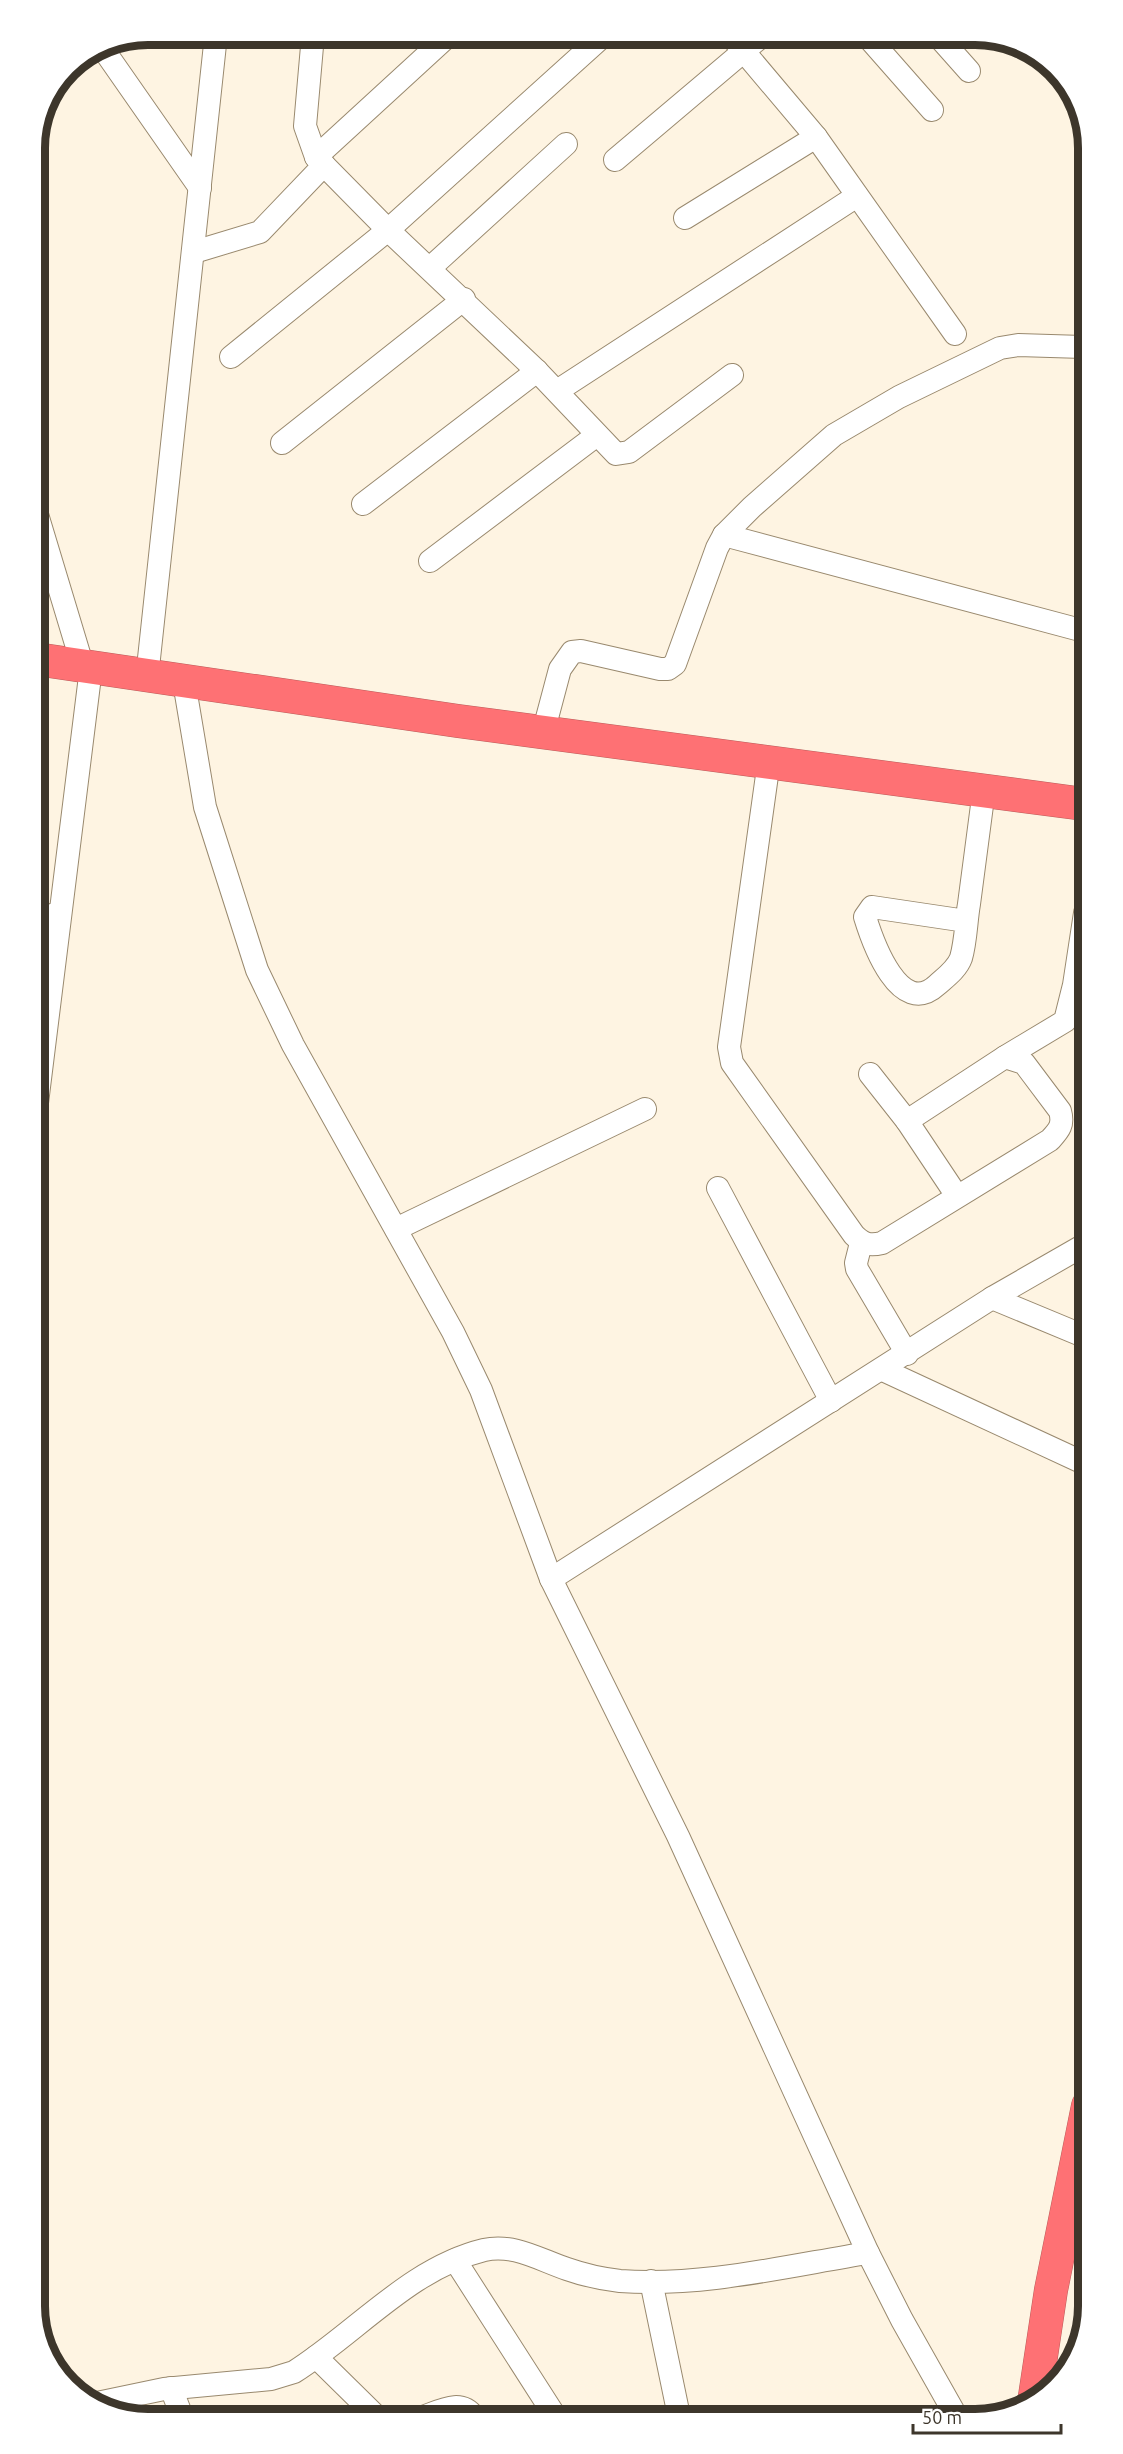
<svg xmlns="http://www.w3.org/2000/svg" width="1123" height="2454" viewBox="0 0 1123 2454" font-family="Ubuntu,sans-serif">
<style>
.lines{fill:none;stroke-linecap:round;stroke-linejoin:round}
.street-casing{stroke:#99896e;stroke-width:24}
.highway-casing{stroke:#ba5c5a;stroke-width:34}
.street{stroke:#fff;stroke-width:22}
.highway{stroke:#fe7174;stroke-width:33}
.rim{fill:none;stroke:#3d362b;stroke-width:8}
</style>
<rect width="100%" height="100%" fill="#fef4e2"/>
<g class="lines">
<g class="street-casing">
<g id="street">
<polyline points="313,35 305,126 316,157 388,230 537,371 616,454 629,452 732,375"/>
<polyline points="730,35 816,137 955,334"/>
<polyline points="866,35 932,110"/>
<polyline points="937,35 969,71"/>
<polyline points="101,46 200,188"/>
<polyline points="316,157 449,35"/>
<polyline points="615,160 763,35"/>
<polyline points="685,218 816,137"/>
<polyline points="194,252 260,232 324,165"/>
<polyline points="430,268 566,144"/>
<polyline points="231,357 388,230 604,35"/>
<polyline points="557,391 857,196"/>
<polyline points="282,443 464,299"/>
<polyline points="363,504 537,371"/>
<polyline points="36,511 83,667"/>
<polyline points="724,535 1084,631"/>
<polyline points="430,561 597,435"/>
<polyline points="147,677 216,35"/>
<polyline points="184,682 205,807 257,970 293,1045 453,1332 481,1390 551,1579 678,1836 868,2253 902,2320 955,2414"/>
<polyline points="543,733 560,669 572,652 581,651 660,669 668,669 675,664 717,548 724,535 752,507 834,435 899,397 1000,348 1018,345 1083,347"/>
<path d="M769,761l-40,286 3,16 122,172c9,9 15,11 28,8l168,-103c9,-10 14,-15 10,-29l-36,-48 -19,-6 -98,64"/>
<polyline points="37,921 60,912"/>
<path d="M966,921l-94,-14 -7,10c8,26 35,102 72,68 9,-8 20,-16 24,-27 5,-17 5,-37 8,-54 5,-38 10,-76 15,-114"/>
<polyline points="1005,1057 1065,1021 1074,985 1085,913"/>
<polyline points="870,1074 907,1121 957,1196"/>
<polyline points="37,1103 91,668"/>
<polyline points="718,1188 831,1401"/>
<polyline points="396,1229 645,1109"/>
<polyline points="861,1243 856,1263 857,1269 907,1354"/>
<polyline points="992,1298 1086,1337"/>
<polyline points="883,1370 1086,1464"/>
<polyline points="551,1579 992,1298 1086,1244"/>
<polyline points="455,2260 555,2416"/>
<polyline points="651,2281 679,2416"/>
<polyline points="316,2357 378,2418"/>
<polyline points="171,2388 183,2419"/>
<path d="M97,2403l67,-14 107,-10 23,-7c62,-39 116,-104 190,-122 29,-7 56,10 83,19 17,6 35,10 53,12 82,6 167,-15 248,-28"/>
<path d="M423,2417c17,-6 38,-19 51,0"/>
</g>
</g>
<g class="highway-casing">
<g id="highway">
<polyline points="36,659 458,721 1084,804"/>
<polyline points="1035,2396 1051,2290 1088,2106"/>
</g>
</g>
<use href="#street" class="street"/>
<use href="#highway" class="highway"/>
</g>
<path d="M0 0H1123V2454H0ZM148 45H975A103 103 0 0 1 1078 148V2306A103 103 0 0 1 975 2409H148A103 103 0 0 1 45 2306V148A103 103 0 0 1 148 45Z" fill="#fff" fill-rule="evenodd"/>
<path class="rim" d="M148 45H975A103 103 0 0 1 1078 148V2306A103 103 0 0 1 975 2409H148A103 103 0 0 1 45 2306V148A103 103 0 0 1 148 45Z"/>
<path d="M913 2424v9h148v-9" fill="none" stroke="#3d362b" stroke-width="3"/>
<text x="922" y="2424" font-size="18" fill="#3d362b" stroke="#ffffff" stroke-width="4.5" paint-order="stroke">50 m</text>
</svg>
